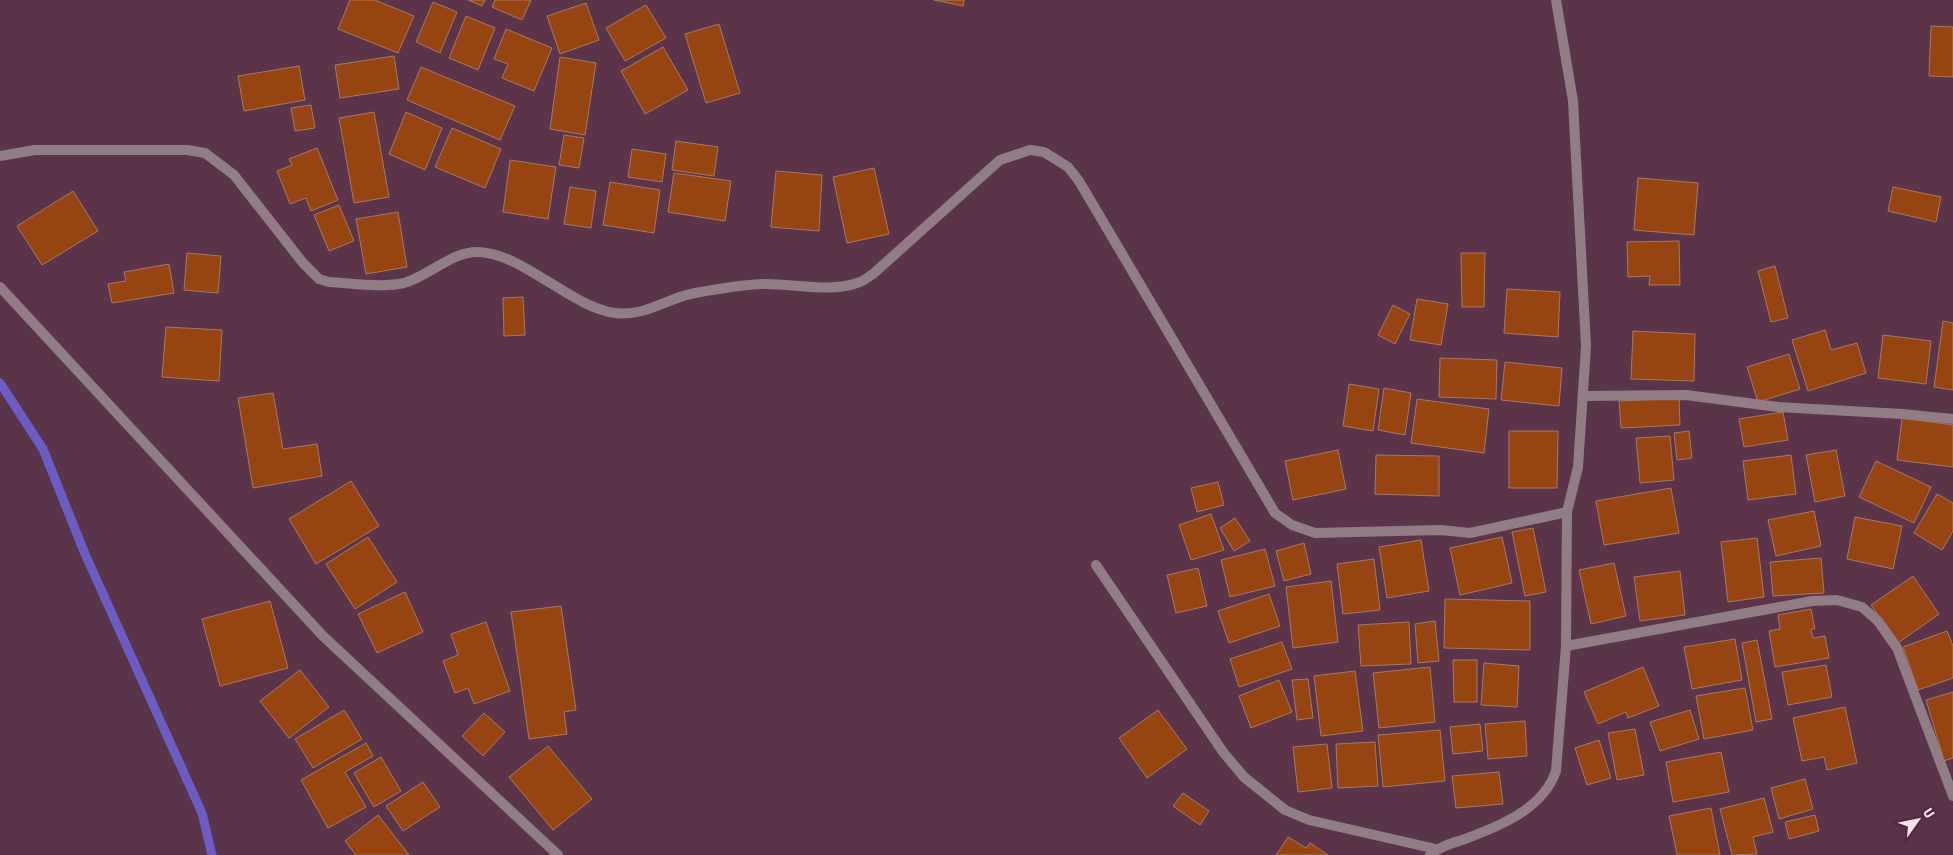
<svg xmlns="http://www.w3.org/2000/svg" width="1953" height="855" viewBox="0 0 1953 855" font-family="'Asap Condensed',sans-serif">
<style>
.lines{fill:none;stroke-linecap:round;stroke-linejoin:round}
.stream{stroke:#6d5cc3;stroke-width:9}
.building{fill:#964510;stroke:#a57a64}
.minor{stroke:#917d86;stroke-width:10}
.tertiary{stroke:#917d86;stroke-width:10}
</style>
<rect width="100%" height="100%" fill="#5a3448"/>
<g class="lines">
<polyline class="stream" points="0,383 43,449 85,554 202,813 212,855"/>
</g>
<g class="building">
<polygon points="350,0 375,0 414,16 398,53 338,29"/>
<polygon points="468,0 485,0 482,6"/>
<polygon points="495,0 531,0 522,20 492,7"/>
<polygon points="934,0 964,0 963,6"/>
<polygon points="433,2 457,12 440,53 416,42"/>
<polygon points="586,3 599,40 560,54 547,16"/>
<polygon points="646,5 666,38 625,61 606,28"/>
<polygon points="466,16 495,28 478,70 449,58"/>
<polygon points="719,24 740,93 706,103 685,34"/>
<polygon points="1931,26 1953,27 1953,77 1929,76"/>
<polygon points="506,29 552,48 534,91 502,78 508,64 494,59"/>
<polygon points="663,47 688,90 645,114 621,71"/>
<polygon points="394,56 399,89 340,98 335,65"/>
<polygon points="560,57 596,63 585,135 550,129"/>
<polygon points="299,66 305,100 244,111 238,76"/>
<polygon points="421,67 515,106 500,140 407,100"/>
<polygon points="311,105 315,128 295,131 291,108"/>
<polygon points="374,112 389,197 354,203 339,118"/>
<polygon points="406,112 442,128 425,170 389,154"/>
<polygon points="452,128 501,149 485,188 435,167"/>
<polygon points="564,135 584,138 579,168 559,165"/>
<polygon points="676,141 718,147 714,176 672,170"/>
<polygon points="317,148 338,200 311,211 306,198 290,204 277,171 292,165 289,159"/>
<polygon points="632,149 666,154 662,182 628,177"/>
<polygon points="510,160 556,167 548,219 503,212"/>
<polygon points="874,168 889,234 847,243 833,177"/>
<polygon points="776,171 822,175 819,231 771,227"/>
<polygon points="674,173 731,181 725,221 668,212"/>
<polygon points="1638,178 1698,183 1694,235 1634,230"/>
<polygon points="610,182 660,190 654,233 603,225"/>
<polygon points="570,187 596,191 591,228 564,224"/>
<polygon points="1893,187 1941,197 1936,222 1888,211"/>
<polygon points="73,191 98,231 42,265 17,226"/>
<polygon points="339,205 354,241 329,251 314,215"/>
<polygon points="398,212 407,267 366,274 356,219"/>
<polygon points="1679,241 1680,285 1649,285 1650,276 1628,277 1627,242"/>
<polygon points="187,253 221,256 218,293 184,290"/>
<polygon points="1461,253 1485,253 1484,307 1462,307"/>
<polygon points="169,264 174,293 112,303 108,284 126,281 124,272"/>
<polygon points="1775,266 1788,318 1771,322 1758,271"/>
<polygon points="1507,289 1560,292 1558,337 1504,333"/>
<polygon points="523,297 525,335 504,336 503,298"/>
<polygon points="1417,299 1448,304 1441,345 1410,340"/>
<polygon points="1393,305 1410,314 1395,344 1378,335"/>
<polygon points="1943,321 1953,323 1953,390 1934,387"/>
<polygon points="166,327 222,330 219,381 162,377"/>
<polygon points="1825,330 1831,350 1857,343 1866,373 1808,391 1792,340"/>
<polygon points="1633,331 1695,334 1694,381 1631,379"/>
<polygon points="1883,335 1931,341 1926,384 1878,378"/>
<polygon points="1789,354 1800,389 1758,402 1747,367"/>
<polygon points="1440,358 1497,360 1496,399 1439,397"/>
<polygon points="1505,362 1562,368 1559,406 1501,400"/>
<polygon points="1349,384 1379,389 1373,431 1343,426"/>
<polygon points="1384,388 1411,393 1405,435 1378,430"/>
<polygon points="273,393 283,449 317,444 322,476 253,488 238,398"/>
<polygon points="1679,398 1680,425 1621,428 1619,401"/>
<polygon points="1417,399 1489,409 1484,453 1411,443"/>
<polygon points="1783,412 1788,440 1744,447 1739,419"/>
<polygon points="1902,418 1953,425 1953,467 1897,460"/>
<polygon points="1509,431 1558,431 1557,488 1509,488"/>
<polygon points="1689,431 1692,458 1677,460 1674,433"/>
<polygon points="1670,436 1674,480 1640,483 1636,438"/>
<polygon points="1338,450 1346,489 1293,500 1285,461"/>
<polygon points="1836,450 1845,496 1815,502 1806,455"/>
<polygon points="1376,455 1439,456 1439,496 1375,494"/>
<polygon points="1791,455 1796,494 1748,500 1743,461"/>
<polygon points="1876,461 1931,487 1914,523 1859,497"/>
<polygon points="351,481 379,526 316,564 289,519"/>
<polygon points="1218,482 1224,505 1197,512 1191,488"/>
<polygon points="1671,488 1679,533 1604,545 1596,501"/>
<polygon points="1937,494 1953,503 1953,531 1942,550 1914,533"/>
<polygon points="1814,511 1821,546 1776,556 1768,520"/>
<polygon points="1211,514 1224,550 1191,560 1179,525"/>
<polygon points="1855,517 1902,526 1893,569 1847,559"/>
<polygon points="1235,518 1250,541 1234,551 1220,528"/>
<polygon points="1533,528 1546,592 1525,596 1512,532"/>
<polygon points="368,537 397,582 355,609 326,564"/>
<polygon points="1502,537 1512,583 1460,595 1450,548"/>
<polygon points="1757,538 1764,597 1728,602 1721,542"/>
<polygon points="1421,540 1429,591 1387,598 1379,547"/>
<polygon points="1304,543 1311,574 1284,581 1276,551"/>
<polygon points="1265,549 1275,586 1230,597 1221,560"/>
<polygon points="1821,558 1824,593 1773,596 1770,562"/>
<polygon points="1374,559 1380,610 1343,614 1337,564"/>
<polygon points="1614,563 1626,616 1591,624 1579,570"/>
<polygon points="1198,568 1207,606 1176,613 1167,575"/>
<polygon points="1680,571 1685,615 1640,621 1634,577"/>
<polygon points="1913,576 1939,614 1898,643 1871,605"/>
<polygon points="1331,581 1338,642 1293,648 1286,587"/>
<polygon points="405,592 423,632 377,653 358,614"/>
<polygon points="1269,594 1280,626 1229,643 1218,611"/>
<polygon points="1445,599 1530,601 1530,650 1444,648"/>
<polygon points="270,601 288,668 220,686 202,619"/>
<polygon points="561,606 576,710 564,712 567,734 529,739 511,612"/>
<polygon points="1811,609 1815,629 1811,629 1813,638 1825,636 1829,658 1775,667 1769,631 1780,629 1778,615"/>
<polygon points="1435,621 1439,661 1418,663 1415,624"/>
<polygon points="486,622 510,691 474,704 468,688 455,693 443,661 458,655 451,634"/>
<polygon points="1409,622 1411,664 1361,666 1358,625"/>
<polygon points="1947,631 1953,646 1953,678 1918,690 1903,647"/>
<polygon points="1735,639 1742,680 1692,689 1684,647"/>
<polygon points="1757,640 1772,719 1756,722 1742,643"/>
<polygon points="1282,642 1292,669 1239,687 1230,659"/>
<polygon points="1453,660 1477,660 1477,702 1454,702"/>
<polygon points="1484,663 1519,666 1517,707 1481,705"/>
<polygon points="1826,665 1832,697 1788,705 1782,672"/>
<polygon points="1430,667 1435,722 1379,728 1373,673"/>
<polygon points="1643,667 1659,706 1628,718 1626,712 1598,724 1584,692"/>
<polygon points="300,670 329,707 289,738 260,701"/>
<polygon points="1355,671 1363,731 1321,736 1314,676"/>
<polygon points="1308,679 1313,718 1297,720 1292,680"/>
<polygon points="1279,680 1292,712 1251,728 1239,696"/>
<polygon points="1745,688 1753,730 1704,739 1696,696"/>
<polygon points="1953,692 1953,758 1944,761 1926,700"/>
<polygon points="1845,707 1857,763 1827,770 1824,757 1802,761 1793,718"/>
<polygon points="344,710 362,739 313,768 295,739"/>
<polygon points="1158,710 1187,749 1147,778 1119,738"/>
<polygon points="1690,710 1699,739 1660,751 1650,722"/>
<polygon points="484,713 505,732 483,756 462,736"/>
<polygon points="1525,721 1527,756 1488,759 1485,724"/>
<polygon points="1480,724 1483,751 1453,754 1450,727"/>
<polygon points="1635,729 1644,775 1617,780 1608,733"/>
<polygon points="1440,730 1445,781 1383,787 1378,735"/>
<polygon points="1599,740 1611,778 1587,785 1575,748"/>
<polygon points="1375,742 1378,786 1338,788 1336,744"/>
<polygon points="366,743 373,756 345,772 366,807 328,828 301,780"/>
<polygon points="1327,744 1332,788 1298,792 1293,747"/>
<polygon points="548,746 592,799 553,830 509,777"/>
<polygon points="1721,752 1729,792 1673,802 1666,762"/>
<polygon points="381,757 401,791 374,807 354,773"/>
<polygon points="1499,772 1503,804 1456,808 1452,776"/>
<polygon points="1805,779 1813,809 1779,819 1771,788"/>
<polygon points="423,782 440,807 403,831 386,806"/>
<polygon points="1183,793 1209,811 1200,825 1173,806"/>
<polygon points="1764,798 1773,832 1753,837 1757,854 1732,855 1720,809"/>
<polygon points="1711,808 1720,855 1677,855 1669,816"/>
<polygon points="378,815 409,855 356,855 345,841"/>
<polygon points="1815,815 1819,831 1789,839 1785,822"/>
<polygon points="1288,837 1306,848 1310,843 1328,855 1276,855"/>
</g>
<g class="lines">
<g class="minor">
<path d="M0,156l35,-6h152l18,3 29,22 69,88 16,16 10,3c23,1 52,6 75,1 25,-7 47,-31 73,-31 45,0 93,55 138,61 30,4 52,-15 80,-20 22,-4 45,-8 67,-9 29,-1 68,9 95,-1 6,-1 11,-6 16,-9l127,-114 30,-10 14,2 24,15 11,14 196,332 17,12 23,8 126,-3 29,3 97,-21"/>
<polyline points="1584,396 1686,395 1778,407 1902,414 1953,419"/>
<polyline points="1096,565 1223,752 1244,777 1285,810 1309,820 1436,849"/>
<polyline points="1566,646 1812,601 1837,600 1862,607 1878,621 1897,648 1953,796"/>
<path d="M1430,855c10,-9 23,-12 35,-16 35,-13 78,-30 91,-68l10,-125 1,-134 11,-45 8,-121 -13,-245 -17,-101"/>
</g>
<polyline class="tertiary" points="0,287 323,636 558,855"/>
</g>
<g transform="translate(1918 820) rotate(57)" stroke="#4f293d" stroke-width="4" paint-order="stroke">
<path d="M0-4L9 19L0 12L-9 19Z" fill="#fae1ed"/>
<text y="-8" font-size="14" font-weight="bold" text-anchor="middle" fill="#fae1ed">U</text>
</g>
</svg>
